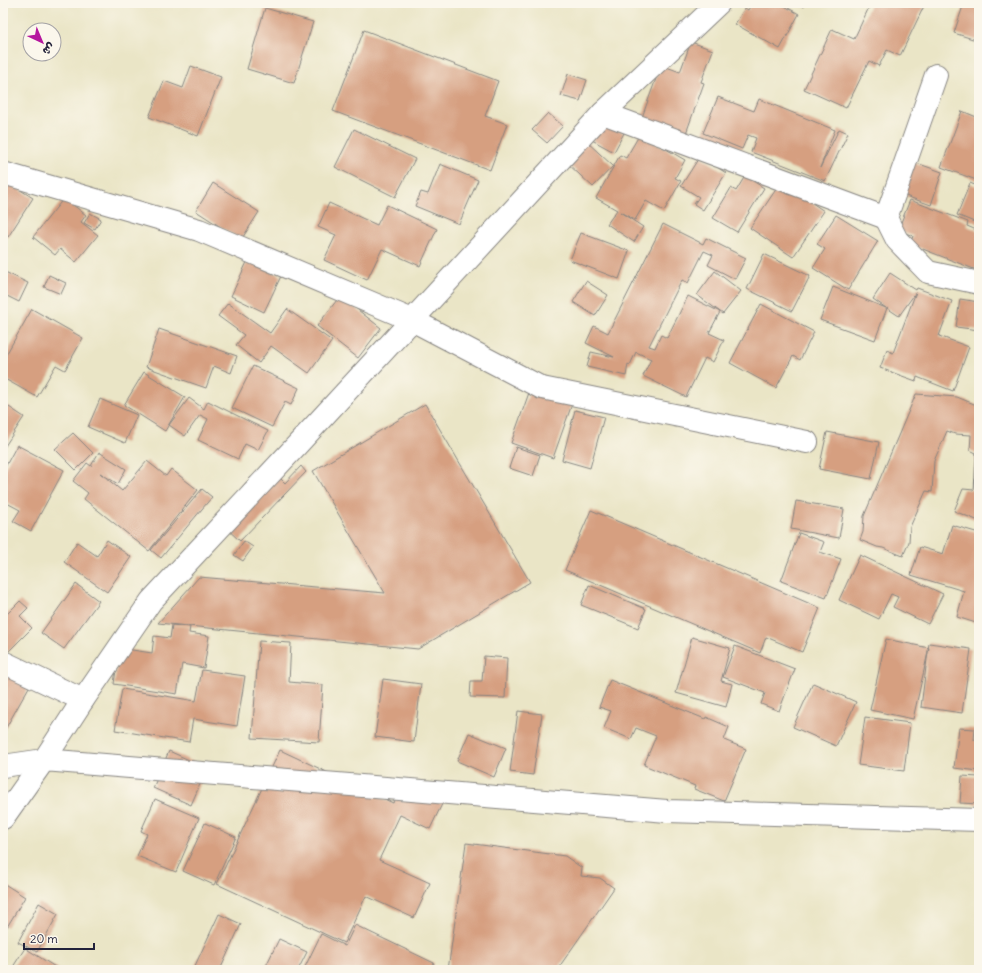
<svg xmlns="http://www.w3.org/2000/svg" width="982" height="973" viewBox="0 0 982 973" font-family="Delius,'Playpen Sans Arabic',sans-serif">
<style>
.building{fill:#d69f80}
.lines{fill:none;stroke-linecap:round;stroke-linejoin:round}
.minor-casing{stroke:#868480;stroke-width:24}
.tertiary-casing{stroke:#868480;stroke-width:24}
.minor{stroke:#fff;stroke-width:22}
.tertiary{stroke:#fff;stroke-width:22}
</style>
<rect width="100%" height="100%" fill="#fbf7ec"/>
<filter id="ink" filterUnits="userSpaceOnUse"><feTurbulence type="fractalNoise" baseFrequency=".025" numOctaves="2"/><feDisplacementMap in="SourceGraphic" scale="8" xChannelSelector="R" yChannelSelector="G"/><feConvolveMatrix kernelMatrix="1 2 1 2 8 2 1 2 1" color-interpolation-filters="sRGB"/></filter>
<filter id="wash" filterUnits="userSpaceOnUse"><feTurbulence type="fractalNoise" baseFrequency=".012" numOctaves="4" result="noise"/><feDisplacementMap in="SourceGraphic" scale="16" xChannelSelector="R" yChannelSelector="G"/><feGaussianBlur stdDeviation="0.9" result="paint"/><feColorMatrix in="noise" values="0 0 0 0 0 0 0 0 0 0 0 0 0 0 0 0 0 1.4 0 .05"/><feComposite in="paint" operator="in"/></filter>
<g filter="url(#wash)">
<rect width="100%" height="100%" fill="#eae5c6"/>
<g id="blocks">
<g class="building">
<polygon points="752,3 779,3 799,14 780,49 735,24 745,8 748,10"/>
<polygon points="797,3 806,3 804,7"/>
<polygon points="871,3 925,4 900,56 887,50 879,66 869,61 846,108 804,89 832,29 854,39"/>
<polygon points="964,3 979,3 979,41 954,33"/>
<polygon points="265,8 313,22 294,83 247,69"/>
<polygon points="364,30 498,81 485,116 507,124 490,170 333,111"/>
<polygon points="691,42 713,50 701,82 704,83 685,136 641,120 661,65 680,72"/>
<polygon points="191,66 221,77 198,136 149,117 164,81 183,88"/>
<polygon points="568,74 587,80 580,101 561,96"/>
<polygon points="718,97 754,111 759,99 835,130 820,168 839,129 848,133 825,181 751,152 756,138 748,135 742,149 703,133"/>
<polygon points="962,111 979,118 979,181 941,167"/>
<polygon points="548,113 563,126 547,143 532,130"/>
<polygon points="602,122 624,133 614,152 592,140"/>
<polygon points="354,129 415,159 395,197 335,167"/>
<polygon points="640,134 685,160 675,178 681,181 664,211 646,201 635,220 620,212 643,227 634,242 607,224 617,210 596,198 620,155 626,158"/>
<polygon points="586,141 613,166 593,187 567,163"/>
<polygon points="700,156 726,173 703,210 694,204 699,197 681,186"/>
<polygon points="908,160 942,172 931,205 897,193"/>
<polygon points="440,164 478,180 459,224 415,206 421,192 428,194"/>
<polygon points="745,176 764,188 737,232 713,218 731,188 736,191"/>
<polygon points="3,179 33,198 8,237 3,234"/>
<polygon points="781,182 824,211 793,257 750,228"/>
<polygon points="213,183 259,212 241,240 196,211"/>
<polygon points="970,183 979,187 979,224 957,215"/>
<polygon points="64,198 86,215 81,222 98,235 76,262 60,249 55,255 33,237"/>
<polygon points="910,200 968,222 967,226 979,231 979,271 910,244 913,236 898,230"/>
<polygon points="329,203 377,225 387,205 437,229 420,266 382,249 367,280 324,260 336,235 318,227"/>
<polygon points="90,213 101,219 95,229 84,223"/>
<polygon points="836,215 878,241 848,290 813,268 825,249 817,244"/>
<polygon points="663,224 703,244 706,238 746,258 735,279 708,265 713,255 704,251 688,283 682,280 649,346 655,348 661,335 667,338 688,296 720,312 709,333 724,340 713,362 705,358 686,397 643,376 651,359 636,352 630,365 628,364 626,376 587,367 591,352 614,357 586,343 594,326 608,333"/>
<polygon points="581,233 629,251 619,279 570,260"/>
<polygon points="764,254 810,276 792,311 747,289"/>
<polygon points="248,260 281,276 264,312 231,296"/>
<polygon points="3,271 28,283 19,302 5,295 3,298"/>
<polygon points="715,271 741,291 723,314 697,295"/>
<polygon points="890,273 916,290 917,288 952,301 939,336 969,347 953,391 917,377 916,381 880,368 887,350 893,353 916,292 899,316 887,308 875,340 820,320 833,287 886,308 873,299"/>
<polygon points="49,275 66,283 61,294 44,287"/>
<polygon points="586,281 608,295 595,316 573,302"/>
<polygon points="340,296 381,328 358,358 317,326"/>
<polygon points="960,299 979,302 979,330 956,327"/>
<polygon points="228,303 270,333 287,309 332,341 309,373 271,346 259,363 236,345 244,335 218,316"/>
<polygon points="761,304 814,332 800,360 793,356 776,388 730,363"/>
<polygon points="32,309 83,338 65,370 56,365 37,397 3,378 3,360"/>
<polygon points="159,329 237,356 231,373 214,366 206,388 146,367"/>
<polygon points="253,366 299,388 291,405 285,402 272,427 232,408"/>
<polygon points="144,372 185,397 165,431 124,405"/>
<polygon points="530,390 572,404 553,458 511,443"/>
<polygon points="916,394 957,397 979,406 979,521 954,511 963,489 974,490 976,453 970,450 971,435 955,434 947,431 934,461 932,492 926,491 910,527 909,542 903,556 883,548 877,547 860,540 863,532 864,516"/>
<polygon points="189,398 204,409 208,401 268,431 258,450 245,444 238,459 198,440 208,419 200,415 185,436 169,425"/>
<polygon points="100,399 137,415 125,443 88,427"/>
<polygon points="3,403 24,417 3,449"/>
<polygon points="425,404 530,582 418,649 158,623 199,577 385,593 313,471"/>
<polygon points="575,410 604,417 590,468 562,460"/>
<polygon points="827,432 879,442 871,479 819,469"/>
<polygon points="73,433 93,453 76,470 55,449"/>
<polygon points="17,445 64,470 31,531 13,521 20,510 3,501 3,471"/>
<polygon points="516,447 540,455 533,476 509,468"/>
<polygon points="99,452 126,469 118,484 100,473 122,491 147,461 166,476 171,469 198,490 149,551 84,499 88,493 73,481 87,463 91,466"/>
<polygon points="267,465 285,483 301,466 306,472 240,541 224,526 251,498 241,488 251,477 253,478"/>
<polygon points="202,489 212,497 161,558 151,550"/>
<polygon points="796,501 844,509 839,538 791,529"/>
<polygon points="591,510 820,608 802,652 766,637 760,653 565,570"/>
<polygon points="952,525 979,533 979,624 957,617 964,591 911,575 920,547 943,554"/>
<polygon points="799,533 824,542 820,552 841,559 826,598 781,581"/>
<polygon points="107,540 131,557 107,592 64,562 77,542 97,556"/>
<polygon points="244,541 253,547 243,561 234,555"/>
<polygon points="860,555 943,594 928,624 893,607 898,597 891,594 879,619 839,600"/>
<polygon points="76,584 99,601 64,649 41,633"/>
<polygon points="589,585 646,609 638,628 581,605"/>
<polygon points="20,601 28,608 20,616 32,628 8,652 3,647 3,618"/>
<polygon points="172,625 190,627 189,633 209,636 204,668 182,664 177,694 114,684 119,648 152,653 154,636 170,638"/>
<polygon points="692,637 730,648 721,681 732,684 726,707 676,693"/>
<polygon points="886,639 929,648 913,719 870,710"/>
<polygon points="259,641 291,643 289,682 323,685 319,742 252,738"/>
<polygon points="929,643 971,649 962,713 921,707"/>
<polygon points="735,646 795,669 779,711 761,704 765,693 723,677"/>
<polygon points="484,656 507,658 505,698 470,697 471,681 482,681"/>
<polygon points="202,670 245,676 237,726 193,719 189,742 115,730 122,689 196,701"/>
<polygon points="3,673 29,687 3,733"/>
<polygon points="383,679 421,684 414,742 375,737"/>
<polygon points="610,680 705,719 706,717 729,727 724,740 746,749 724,801 694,789 695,786 644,765 656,736 636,728 631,739 604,728 611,711 599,707"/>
<polygon points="813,683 856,702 836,746 793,727"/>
<polygon points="518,711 542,714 533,775 510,772"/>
<polygon points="865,717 910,723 904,771 858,765"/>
<polygon points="959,728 975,729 974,740 979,740 979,771 954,768"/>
<polygon points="469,733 506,748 494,777 457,761"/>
<polygon points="280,750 393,803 403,782 444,800 430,829 400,815 379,860 430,883 414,918 366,896 344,943 217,884"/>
<polygon points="169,751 207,768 191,805 153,788"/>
<polygon points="962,776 979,777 979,804 960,803"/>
<polygon points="155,799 199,818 176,872 137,856 147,834 141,831"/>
<polygon points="205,823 236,837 214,885 183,871"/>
<polygon points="466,843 565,856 582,868 581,876 600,878 614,888 557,970 448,970"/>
<polygon points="3,883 25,897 7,927 3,924 3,916 5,912 3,911"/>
<polygon points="39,903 58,914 37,952 18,942"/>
<polygon points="219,914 241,924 220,970 193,970"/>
<polygon points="355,925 434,963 431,970 306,970 304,969 321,934 345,946"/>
<polygon points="279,939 307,952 298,970 264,970"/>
<polygon points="25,948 60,970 11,970"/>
</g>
</g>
</g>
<g filter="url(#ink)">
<use href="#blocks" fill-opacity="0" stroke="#868480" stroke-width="1"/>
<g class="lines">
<g class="minor-casing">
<g id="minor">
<polyline points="603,113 886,218 936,75"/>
<polyline points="3,173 199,230 412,320 542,388 807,442"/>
<polyline points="886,218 897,240 928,272 979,283"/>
<polyline points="3,662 83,700"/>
<polyline points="3,818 44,760 667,811 979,820"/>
</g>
</g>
<g class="tertiary-casing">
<polyline id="tertiary" points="3,766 44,760 83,700 151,601 297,445 603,113 719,3"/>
</g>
<use href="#minor" class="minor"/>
<use href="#tertiary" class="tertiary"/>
</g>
</g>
<rect width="982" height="973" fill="none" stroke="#fbf7ec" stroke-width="16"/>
<g transform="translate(42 42) rotate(136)"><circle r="19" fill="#fbf7ec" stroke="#a4a2a5"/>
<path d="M0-3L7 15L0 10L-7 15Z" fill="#b5179e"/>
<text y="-6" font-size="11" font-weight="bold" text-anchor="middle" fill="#22223b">ش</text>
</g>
<path d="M24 943v6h70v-6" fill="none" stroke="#22223b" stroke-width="2"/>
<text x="30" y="943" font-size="12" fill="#22223b" stroke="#fbf7ec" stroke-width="3" paint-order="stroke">20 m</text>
</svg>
